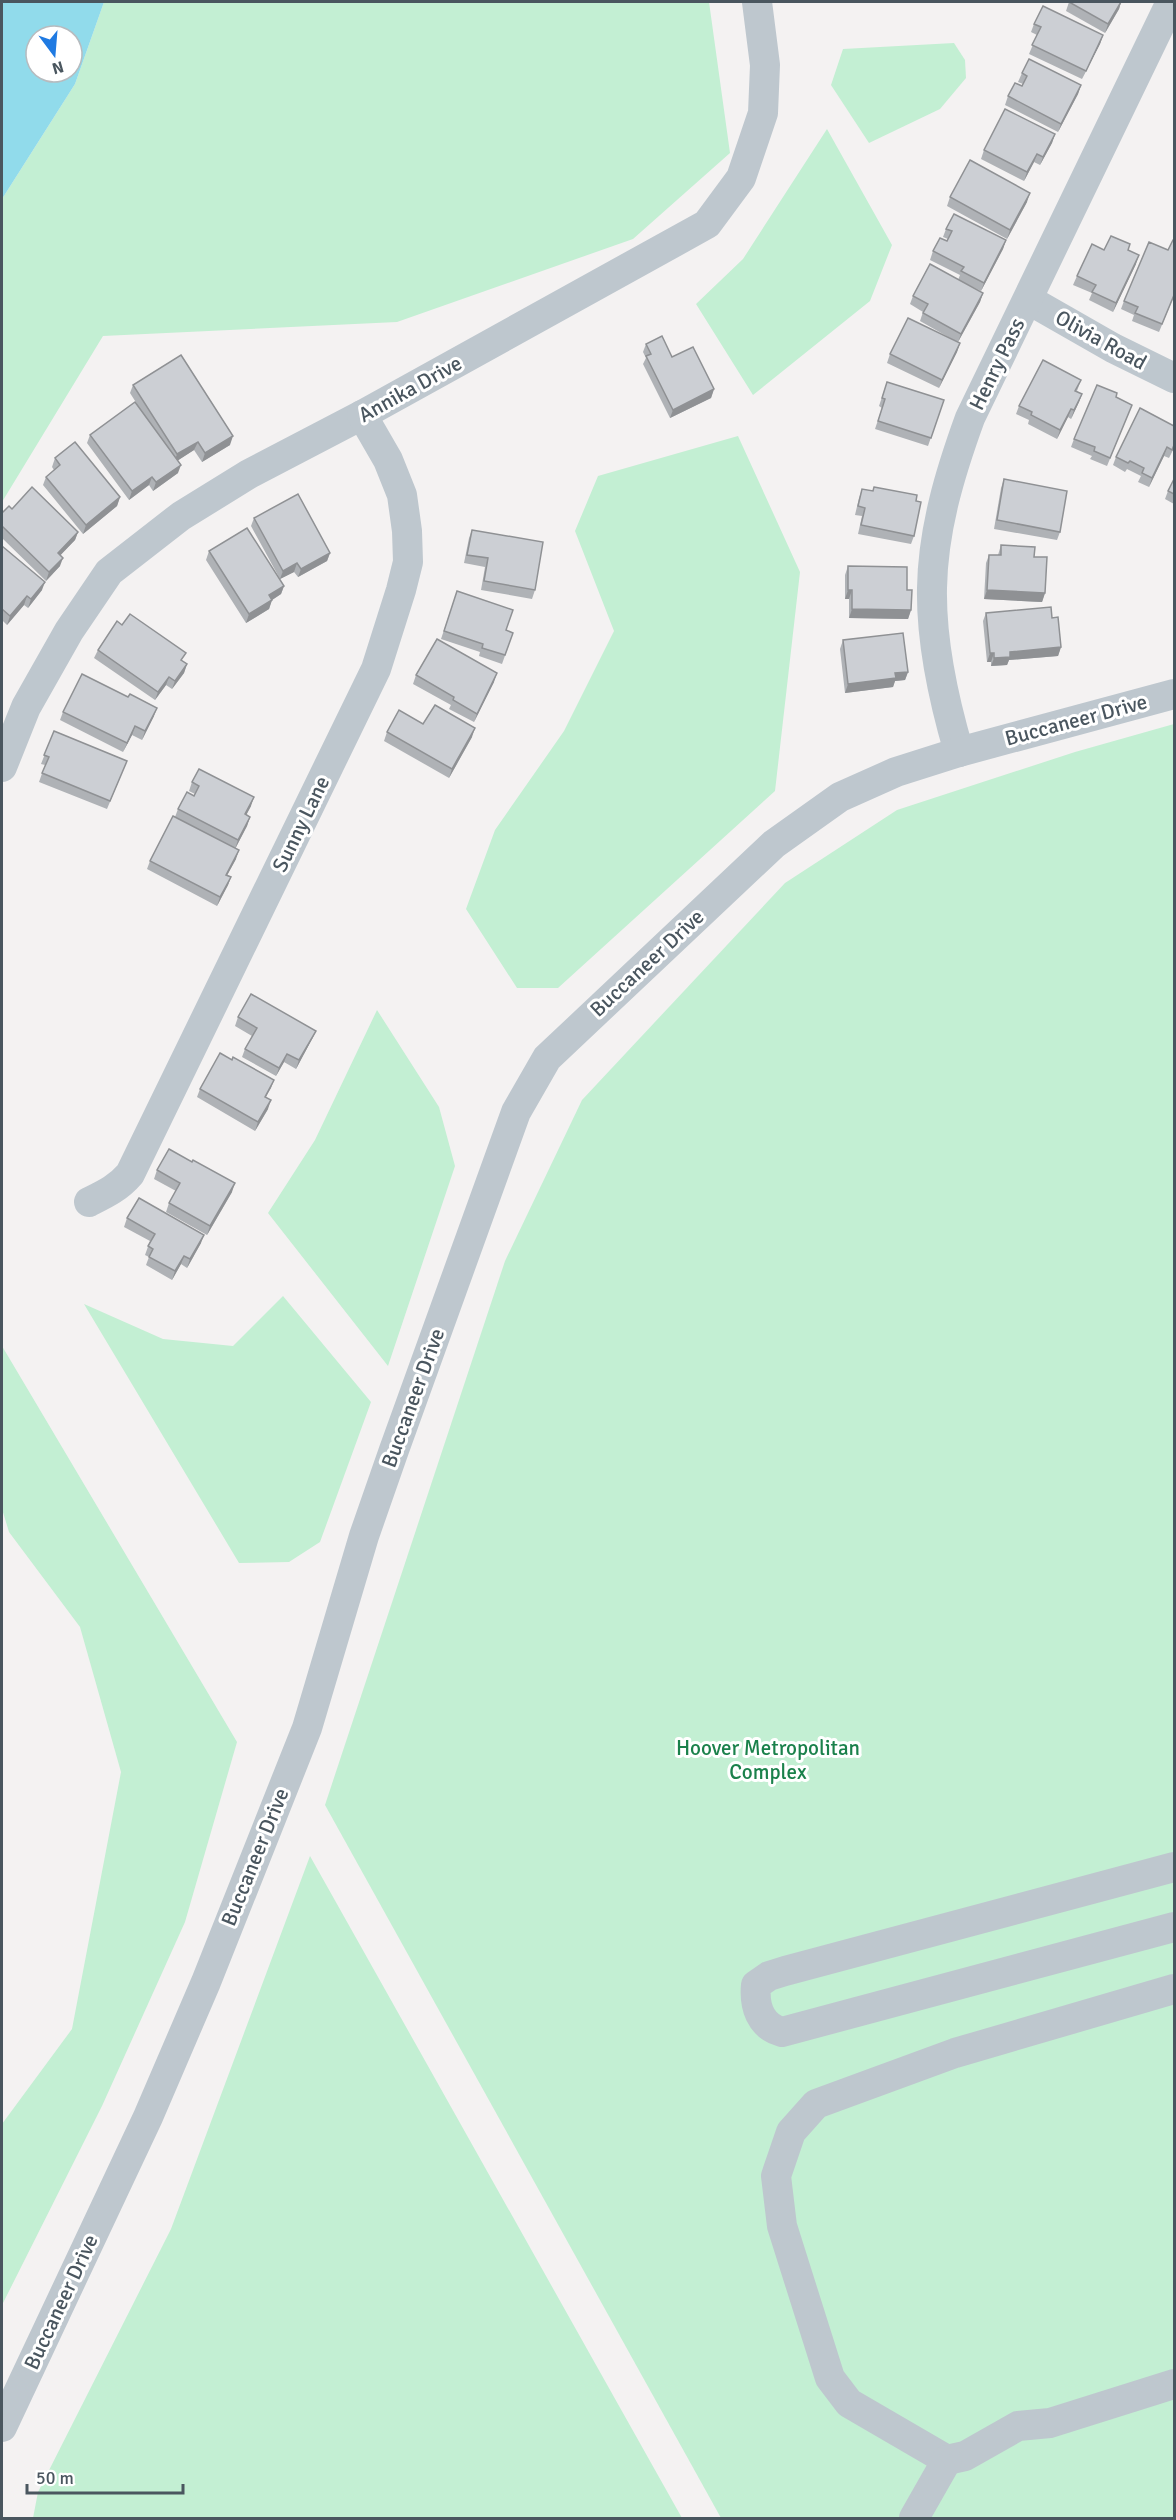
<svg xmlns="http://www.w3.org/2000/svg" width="1176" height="2520" viewBox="0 0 1176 2520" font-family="Signika,sans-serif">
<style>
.green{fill:#c3efd3}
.water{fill:#91dbeb;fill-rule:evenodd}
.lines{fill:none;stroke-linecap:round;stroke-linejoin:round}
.minor{stroke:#bec7ce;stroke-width:30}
.wall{fill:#afb2b6}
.shaded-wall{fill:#8f9194}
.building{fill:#cccfd4;stroke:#8f9194;stroke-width:1.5}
.labels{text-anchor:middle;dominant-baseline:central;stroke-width:6;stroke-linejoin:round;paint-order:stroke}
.street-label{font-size:21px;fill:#4a565f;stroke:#fff}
.park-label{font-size:21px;fill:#1a814b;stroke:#fff}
</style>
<rect width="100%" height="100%" fill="#f4f2f2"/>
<g class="green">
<polygon points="104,2 709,2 730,153 633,239 397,322 103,336 2,502 2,199 75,84"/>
<polygon points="954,43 965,60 966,78 940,109 869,143 831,85 843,49"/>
<polygon points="827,129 892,245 870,301 753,395 696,304 743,259"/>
<polygon points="738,436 800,572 775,791 558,988 517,988 466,909 495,830 564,731 614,631 575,531 598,476"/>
<polygon points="1174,724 1174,2518 721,2518 325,1805 505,1261 582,1100 785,883 897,810 1075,752"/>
<polygon points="377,1010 439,1107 455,1166 388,1366 268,1213 315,1140"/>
<polygon points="283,1296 371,1402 320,1542 289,1562 239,1563 84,1304 163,1339 233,1346"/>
<polygon points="2,1346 237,1742 185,1922 102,2106 2,2305 2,2124 72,2029 121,1772 80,1627 9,1532 2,1509"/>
<polygon points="310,1856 682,2518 33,2518 38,2492 171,2229"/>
</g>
<path class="water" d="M2,2h102l-29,82 -73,115zM36,36h36v36h-36z"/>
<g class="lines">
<g class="minor">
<polyline points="1029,300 1113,348 1174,378"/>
<path d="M959,752c-15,-51 -28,-111 -27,-164 1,-59 18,-115 38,-170l201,-416"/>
<polyline points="2,767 26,707 69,631 109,572 181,516 249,474 362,415 707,224 741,178 763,113 765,65 757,2"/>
<path d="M89,1202c16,-8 29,-14 41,-28l246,-505 25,-79 7,-28 -1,-31 -5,-36 -14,-35 -26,-45"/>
<path d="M1174,1867l-389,104 -16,5 -13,9c-2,21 4,41 26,47l392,-105"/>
<polyline points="1174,1989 955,2053 816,2104 791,2132 776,2176 782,2226 830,2378 849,2403 947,2460 965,2456 1018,2426 1050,2423 1174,2384"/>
<polyline points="2,2427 148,2117 206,1982 307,1728 364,1536 394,1450 516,1112 547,1058 774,844 840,797 896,772 959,752 1174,694"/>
<polyline points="914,2518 947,2460"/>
</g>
</g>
<g class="wall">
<polygon points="1069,2 1121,2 1119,9 1105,33 1066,11"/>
<polygon points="1034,24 1103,35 1100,44 1082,79 1029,54 1037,35 1031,32"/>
<polygon points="1022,73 1081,85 1078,94 1058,132 1005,105 1008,96 1022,86 1023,84 1018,82"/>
<polygon points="1055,134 1052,143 1040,165 1034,162 1024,181 981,159 984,150"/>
<polygon points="950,197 1027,202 1007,239 947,206"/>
<polygon points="946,229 1006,240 1003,249 981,291 958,280 960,275 930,260 933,251 947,241 948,239 943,237"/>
<polygon points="1104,250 1128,250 1136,264 1113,312 1089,300 1092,293 1073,285 1077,276"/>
<polygon points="983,293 980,302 958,342 960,343 957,352 939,388 887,363 890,354 950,338 920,321 923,312 910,304 913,296"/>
<polygon points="1174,296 1159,332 1132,321 1134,315 1121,309 1124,301"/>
<polygon points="646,344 672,357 714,389 711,398 670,418 643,364 646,358 643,352"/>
<polygon points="1081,380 1077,391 1082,394 1079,402 1071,419 1068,417 1057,439 1028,424 1029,420 1016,414 1019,406"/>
<polygon points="887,382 944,400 928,446 875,429 882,408 879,406"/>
<polygon points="133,385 230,445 202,462 194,450 178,460 178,473 153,491 149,485 129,500 87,443 90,435 137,404 130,393"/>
<polygon points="1116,397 1132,405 1107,466 1090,459 1092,456 1071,447 1074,439"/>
<polygon points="1174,426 1174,448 1169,458 1164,456 1149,487 1138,482 1141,476 1127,469 1125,472 1113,465 1116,457"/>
<polygon points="55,458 120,497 117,506 83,534 43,485 46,477 54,470 52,467"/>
<polygon points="1004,479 1060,532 1057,540 994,529 1001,488"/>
<polygon points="1174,479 1174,504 1165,499 1168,491"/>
<polygon points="874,487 916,501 914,536 911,544 858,534 862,516 855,515 859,498 862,489 873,491"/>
<polygon points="12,509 78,532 75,540 60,555 60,566 46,581 2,538 2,513"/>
<polygon points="254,518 330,553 327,561 298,577 294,572 280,579 251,526"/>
<polygon points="472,530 535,590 532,599 481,590 485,567 464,563 469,538"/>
<polygon points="1001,545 1034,557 1045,593 1042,602 984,599 986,563 989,555 998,555"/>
<polygon points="2,546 42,590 28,608 24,605 7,625 2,620"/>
<polygon points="209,551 284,586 281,594 272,600 269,609 246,623 206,560"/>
<polygon points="848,566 907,590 911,610 908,619 849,618 849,599 845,599 845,575"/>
<polygon points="457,591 506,630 513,633 502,664 479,656 480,652 441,639"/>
<polygon points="986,613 1052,618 1061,647 1058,656 1009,660 1007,665 991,666 991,662 987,662 983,621"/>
<polygon points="843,640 908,672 905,680 895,681 893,687 845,693 840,649"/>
<polygon points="98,650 183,661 187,664 184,673 172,689 166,685 155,700 94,658"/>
<polygon points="416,675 494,682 474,722 449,709 451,705 413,684"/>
<polygon points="128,697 154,716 142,740 132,735 123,752 60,720 63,712"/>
<polygon points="423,724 472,737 449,778 384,741 387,732"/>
<polygon points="54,731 127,761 107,809 39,782 45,765 41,764"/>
<polygon points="192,782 251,806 246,815 250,817 247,826 235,849 236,859 227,875 231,877 228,885 217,906 147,869 150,861 175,817 178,809 195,794 189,791"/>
<polygon points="238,1017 316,1031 312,1039 296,1069 284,1062 276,1076 242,1057 245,1049 252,1036 235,1026"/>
<polygon points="232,1060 274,1080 266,1097 268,1109 255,1131 197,1097 200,1089"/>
<polygon points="157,1170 232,1192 207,1235 166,1212 169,1203 176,1191 154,1179"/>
<polygon points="127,1218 201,1243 187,1268 181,1264 172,1280 146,1265 149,1257 145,1255 150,1241 124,1227"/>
</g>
<g class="shaded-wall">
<polygon points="1121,2 1119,9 1105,33 1108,24"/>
<polygon points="1103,35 1100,44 1082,79 1086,71"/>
<polygon points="1081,85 1078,94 1058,132 1061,124"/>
<polygon points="1055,134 1052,143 1040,165 1043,157"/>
<polygon points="1037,154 1034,162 1024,181 1027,172"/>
<polygon points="1030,193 1027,202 1007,239 1010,230"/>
<polygon points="1006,240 1003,249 981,291 984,283"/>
<polygon points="1139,255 1136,264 1113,312 1116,303"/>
<polygon points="983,293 980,302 958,342 961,334"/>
<polygon points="960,343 957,352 939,388 942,380"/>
<polygon points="714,389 711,398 670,418 673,410"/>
<polygon points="1082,394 1079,402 1071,419 1074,410"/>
<polygon points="1071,409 1068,417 1057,439 1060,430"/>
<polygon points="233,436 230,445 202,462 205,453"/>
<polygon points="198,442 194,450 174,463 177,454"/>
<polygon points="1167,447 1164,456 1149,487 1152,478"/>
<polygon points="181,465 178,473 153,491 156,482"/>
<polygon points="152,477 149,485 129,500 132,491"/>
<polygon points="120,497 117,506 83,534 86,525"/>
<polygon points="78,532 75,540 55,561 58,553"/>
<polygon points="330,553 327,561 298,577 301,569"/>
<polygon points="63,558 60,566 46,581 49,572"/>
<polygon points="297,563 294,572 280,579 283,571"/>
<polygon points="45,582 42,590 28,608 31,599"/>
<polygon points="284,586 281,594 266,604 269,595"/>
<polygon points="848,590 852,590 849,599 845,599"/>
<polygon points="987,590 1045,593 1042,602 984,599"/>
<polygon points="27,596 24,605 7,625 10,616"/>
<polygon points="272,600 269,609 246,623 249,614"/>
<polygon points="852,609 911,610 908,619 849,618"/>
<polygon points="1061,647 1058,656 1009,660 1007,665 991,666 994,658 1010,652"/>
<polygon points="990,653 994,653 991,662 987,662"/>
<polygon points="187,664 184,673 172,689 175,681"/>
<polygon points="908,672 905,680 895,681 893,687 845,693 848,684 895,673"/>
<polygon points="497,673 494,682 474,722 477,714"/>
<polygon points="169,677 166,685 155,700 158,692"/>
<polygon points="157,708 154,716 142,740 145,731"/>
<polygon points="135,726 132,735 123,752 127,743"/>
<polygon points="475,728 472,737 449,778 452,769"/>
<polygon points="254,797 251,806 242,823 245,814"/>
<polygon points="250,817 247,826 235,849 238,840"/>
<polygon points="239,850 236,859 223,883 226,875"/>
<polygon points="231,877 228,885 217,906 220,897"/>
<polygon points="316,1031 312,1039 296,1069 299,1060"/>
<polygon points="287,1054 284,1062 276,1076 279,1068"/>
<polygon points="274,1080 271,1088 261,1105 265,1097"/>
<polygon points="271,1100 268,1109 255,1131 258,1122"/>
<polygon points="235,1183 232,1192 207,1235 210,1226"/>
<polygon points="204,1235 201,1243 187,1268 190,1259"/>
<polygon points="184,1256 181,1264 172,1280 175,1271"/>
</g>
<g class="building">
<polygon points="1069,2 1121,2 1108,24"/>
<polygon points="1043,6 1103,35 1086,71 1032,45 1041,27 1034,24"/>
<polygon points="1029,59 1081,85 1061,124 1008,96 1015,83 1022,86 1027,76 1022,73"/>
<polygon points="1005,109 1055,134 1043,157 1037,154 1027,172 984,150"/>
<polygon points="970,160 1030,193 1010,230 950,197"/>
<polygon points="954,214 1006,240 984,283 961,271 964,267 933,251 940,238 947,241 952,231 946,229"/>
<polygon points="1111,236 1130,244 1128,250 1139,255 1116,303 1092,292 1096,285 1077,276 1092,244 1104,250"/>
<polygon points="1173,240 1174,240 1174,295 1162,324 1135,313 1138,307 1124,301 1149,242 1168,250"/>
<polygon points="930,264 983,293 961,334 923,313 928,304 913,296"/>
<polygon points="908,318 960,343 942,380 890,354"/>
<polygon points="662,336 672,357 693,347 714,389 673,410 646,356 651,354 646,344"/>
<polygon points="181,355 233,436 205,453 198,442 177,454 133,385"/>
<polygon points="1043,360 1081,380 1075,391 1082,394 1074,410 1071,409 1060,430 1031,415 1032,412 1019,406"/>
<polygon points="887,382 944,400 931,438 878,421 885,399 882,398"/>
<polygon points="1097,385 1117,393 1116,397 1132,405 1110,458 1094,451 1095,447 1074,439"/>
<polygon points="135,402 181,465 156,482 152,477 132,491 90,435"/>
<polygon points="1140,408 1174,426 1174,445 1172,450 1167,447 1152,478 1142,473 1144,468 1130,461 1128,463 1116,457"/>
<polygon points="75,442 120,497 86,525 46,477 60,465 55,458"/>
<polygon points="1004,479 1067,491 1060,532 997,520"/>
<polygon points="1174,479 1174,494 1168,491"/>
<polygon points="32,487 78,532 58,553 63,558 49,572 2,526 2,513 9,506 12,509"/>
<polygon points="874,487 917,495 916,501 921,502 914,536 861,525 865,508 858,506 862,489 873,491"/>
<polygon points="298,494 330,553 301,569 297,563 283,571 254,518"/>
<polygon points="247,528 284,586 269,595 272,600 249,614 209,551"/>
<polygon points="472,530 543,542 535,590 484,581 488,558 467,555"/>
<polygon points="1001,545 1035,547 1034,557 1047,557 1045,593 987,590 989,555 1001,555"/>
<polygon points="2,546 45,582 31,599 27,596 10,616 2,609"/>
<polygon points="848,566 907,567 907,590 912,590 911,610 852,609 852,590 848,590"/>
<polygon points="457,591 513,610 506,630 513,633 505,655 482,648 483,644 444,631"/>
<polygon points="1051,607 1052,618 1058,617 1061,647 1010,652 1010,657 994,658 994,653 990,653 986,613"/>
<polygon points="130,614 186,653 181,660 187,664 175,681 169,677 158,692 98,650 117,621 122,625"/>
<polygon points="903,633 908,672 895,673 896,678 848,684 843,640"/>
<polygon points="437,639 497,673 477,714 453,700 454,697 416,675"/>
<polygon points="82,674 128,697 130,694 157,708 145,731 135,726 127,743 63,712"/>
<polygon points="435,705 475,728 452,769 387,732 399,710 423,724"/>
<polygon points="54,731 127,761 110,801 42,773 49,757 44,755"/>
<polygon points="199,769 254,797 245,814 250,817 238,840 178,809 187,792 194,796 199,786 192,782"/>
<polygon points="173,816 239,850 226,875 231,877 220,897 150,861"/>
<polygon points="251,994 316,1031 299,1060 287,1054 279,1068 245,1049 257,1028 238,1017"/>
<polygon points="220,1053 232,1060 233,1057 274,1080 265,1097 271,1100 258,1122 200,1089"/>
<polygon points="169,1149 192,1162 193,1160 235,1183 210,1226 169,1203 180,1183 157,1170"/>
<polygon points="139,1198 204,1235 190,1259 184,1256 175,1271 149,1257 153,1249 148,1246 155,1234 127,1218"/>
</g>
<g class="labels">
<g class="street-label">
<text transform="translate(1101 340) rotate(29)">Olivia Road</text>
<text transform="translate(997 364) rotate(-64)">Henry Pass</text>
<text transform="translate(410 389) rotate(-29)">Annika Drive</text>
<text transform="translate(1076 720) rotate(-15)">Buccaneer Drive</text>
<text transform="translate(301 824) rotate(-64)">Sunny Lane</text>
<text transform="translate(647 963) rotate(-43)">Buccaneer Drive</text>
<text transform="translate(413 1398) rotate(-70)">Buccaneer Drive</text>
<text transform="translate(255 1857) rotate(-68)">Buccaneer Drive</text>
<text transform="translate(61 2302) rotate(-65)">Buccaneer Drive</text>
</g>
<g class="park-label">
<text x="768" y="1748">Hoover Metropolitan<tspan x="768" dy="24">Complex</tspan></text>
</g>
</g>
<rect width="1176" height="2520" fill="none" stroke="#4a565f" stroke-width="6"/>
<g transform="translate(54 54) rotate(164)"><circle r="28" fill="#ffffff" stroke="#b7bbbf" stroke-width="1.5"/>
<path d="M0-4.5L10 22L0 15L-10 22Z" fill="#1f7ae2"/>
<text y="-9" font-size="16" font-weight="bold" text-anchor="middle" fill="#4a565f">N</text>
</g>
<path d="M27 2484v9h156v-9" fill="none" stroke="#4a565f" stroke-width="3"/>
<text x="36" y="2484" font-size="18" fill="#4a565f" stroke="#ffffff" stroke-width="4.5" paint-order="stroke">50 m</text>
</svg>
